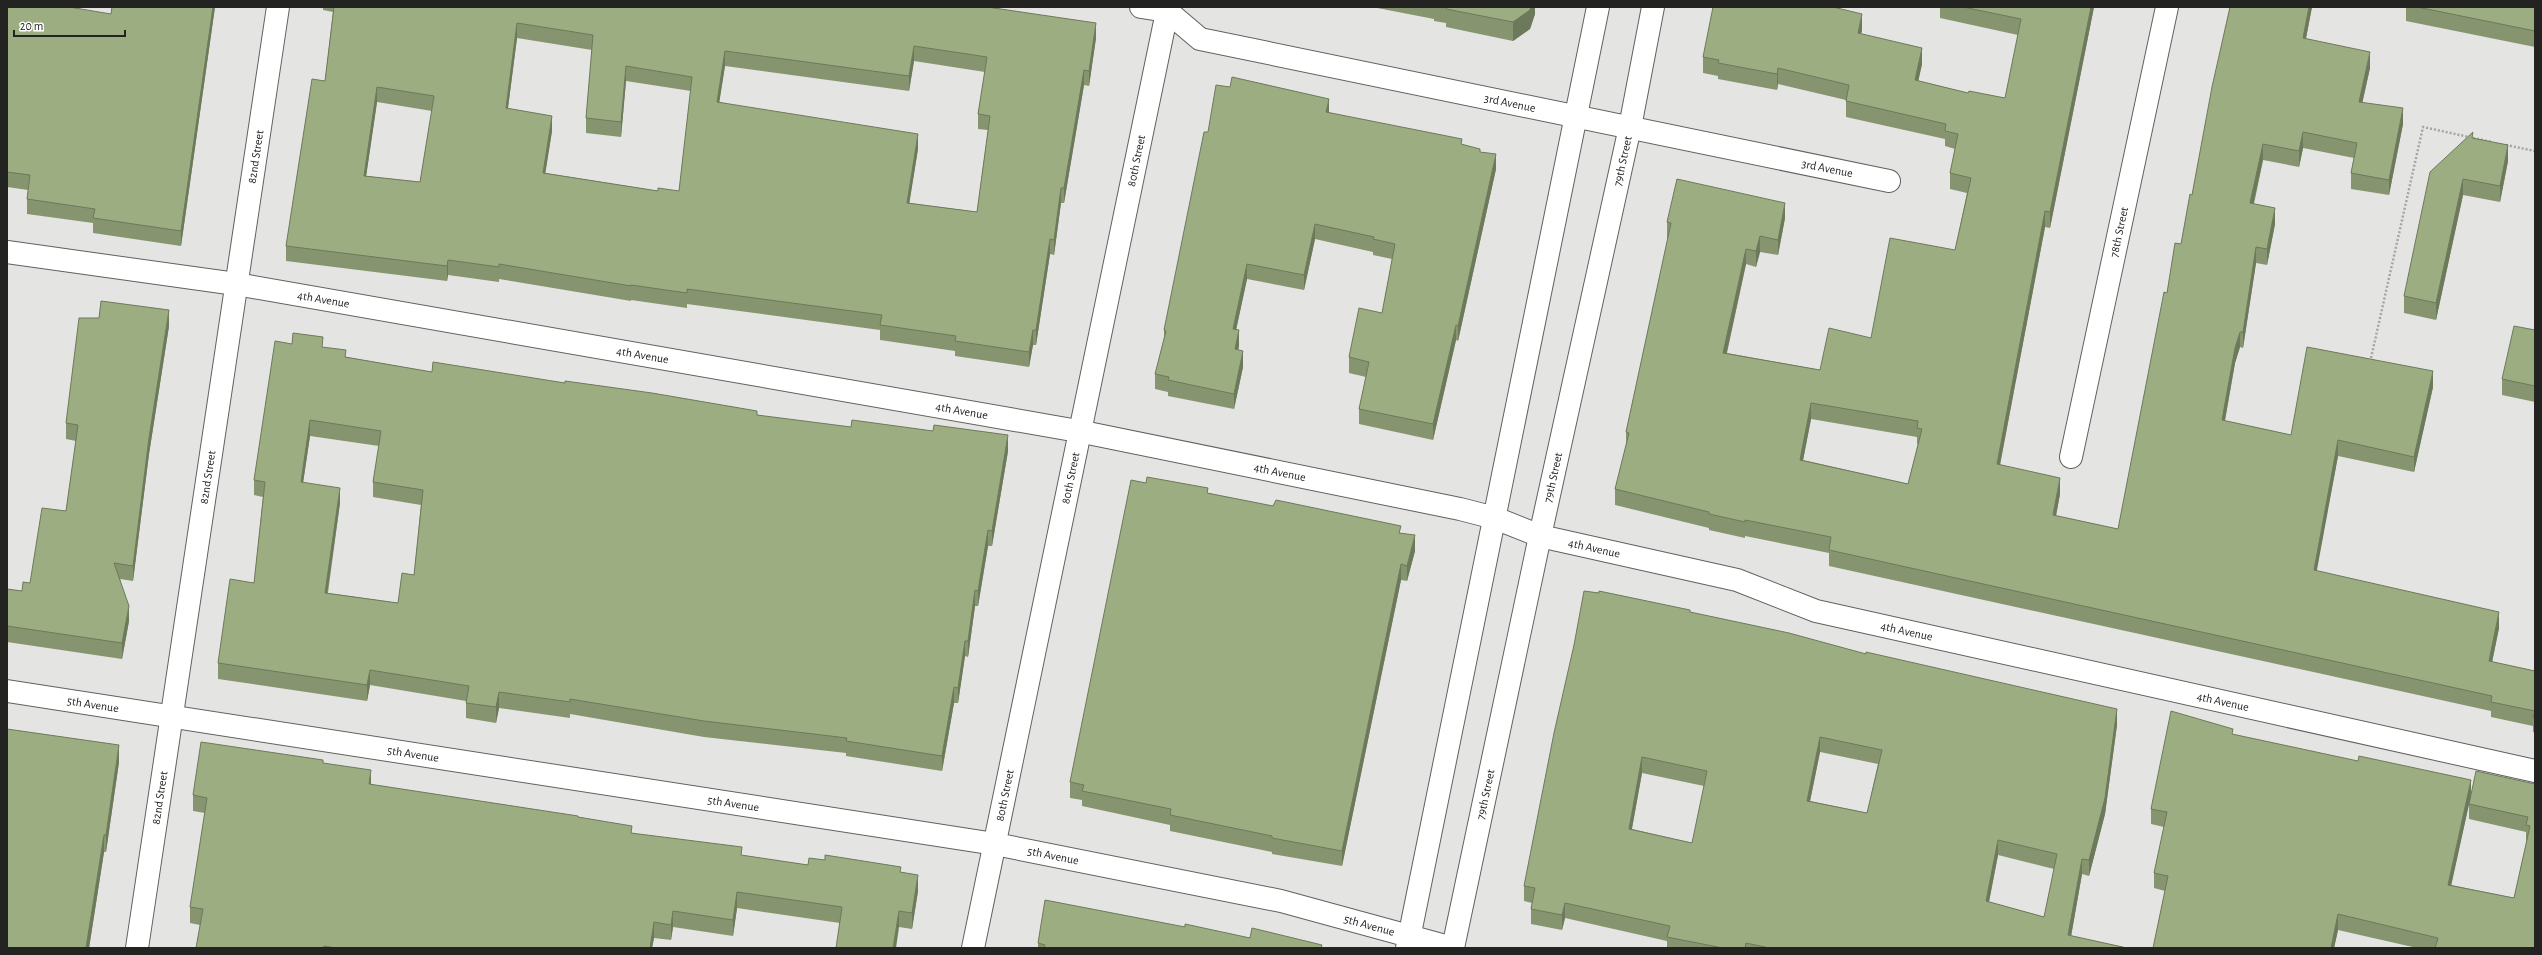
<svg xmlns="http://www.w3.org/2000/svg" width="2542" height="955" viewBox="0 0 2542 955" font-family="'Alegreya Sans',sans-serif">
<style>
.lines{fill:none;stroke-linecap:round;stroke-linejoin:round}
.minor-casing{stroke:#61625f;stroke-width:24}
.path{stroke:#a4a5a3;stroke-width:2.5;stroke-dasharray:2 2;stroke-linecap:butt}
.minor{stroke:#fff;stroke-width:22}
.wall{fill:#869570;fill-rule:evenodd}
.shaded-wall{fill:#6d795b}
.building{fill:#9cad82;stroke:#6d795b;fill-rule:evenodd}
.labels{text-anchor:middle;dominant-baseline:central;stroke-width:4;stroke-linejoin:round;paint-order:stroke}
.street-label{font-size:12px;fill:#232322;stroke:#fff}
</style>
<rect width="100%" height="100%" fill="#e4e5e2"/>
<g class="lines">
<g class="minor-casing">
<g id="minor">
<path id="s1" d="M1141,7l26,4 33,28 689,142"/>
<path id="s2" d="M7,252l229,32 842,147 382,78 35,9 45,18 197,44 79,31 719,160"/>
<path id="s3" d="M2071,457l96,-450"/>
<path id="s4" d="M7,691l988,153 286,57 172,47"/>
<path id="s5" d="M137,948l141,-941"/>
<path id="s6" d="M973,948l195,-941"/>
<polyline points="1407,948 1598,7"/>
<path id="s7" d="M1453,948l87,-412 90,-409 23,-120"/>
</g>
</g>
<g class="path">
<polyline points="2506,145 2535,151"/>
<polyline points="2371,358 2423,127 2492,142"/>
</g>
<use href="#minor" class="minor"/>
</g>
<g class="wall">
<polygon points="7,7 111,14 112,7 215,7 181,246 93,233 93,223 27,214 27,199 28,190 7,187"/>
<path d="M323,7h664l109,31 -7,48 -5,-1 -20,118h-3l-7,52 -4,-1 -14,91h-3l-4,22 -74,-11v-5l-75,-11v-10l-193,-26v4l-56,-8v1l-132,-22v3l-51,-7 -1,6 -161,-20v-15l39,-165 8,-69 -10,-2zM517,38l75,12 -6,68v15l35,4 5,-56 65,10 -12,100h-21l-113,-18 7,-42 -44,-23zM914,61l71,11 -7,42v15l10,1 -11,82 -68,-9 9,-54 -199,-47 6,-36 184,25zM377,102l55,9 -12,71 -54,-6z"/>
<polygon points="1372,7 1535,7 1535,14 1530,29 1513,41 1446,27 1446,23 1434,21 1434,19"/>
<path d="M1940,7h154l-44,221 -5,-1 -45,238 60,29 -4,22 62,13 49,-236 14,-49 11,-49 38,-188h82l-6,31 64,30 -8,35 41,21 -14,71 -38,-6v-16l3,-15 -51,-10 -4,19 -36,-7 -9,44 21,20 -8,41 -11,-2 -13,85 -3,-1 -5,16 -10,58 66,14 142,-48 -19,85 -76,-16 -22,115 183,57 -7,34 43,9v62l-2,-1v-6l-42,-9v-6l-662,-145v-13l-84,-17v2l-36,-8v-2l-94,-23v-16l11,-44v-13l42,-194h-1v-16l118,-4 -7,37 -18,-3 -4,15 -10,-3 -19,89 93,17 51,-32 84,-88 12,-57 -17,-4v-16l5,-24 -10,-3v-7l-99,-22v-17l-68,-16 -1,6 -59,-11v-3l-15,-3v-16l159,-27 -1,4 61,30 -4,17 50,12 37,5 13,-63 -78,-17zM1811,419l106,18v7h1l-10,40 -105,-24z"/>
<polygon points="2406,7 2535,7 2535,47 2406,21"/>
<polygon points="1329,113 1462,145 1480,152 1496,169 1458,341 1456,340 1433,440 1359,424 1359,409 1366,377 1349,373 1349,357 1382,313 1392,259 1373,255 1373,252 1315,239 1304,290 1247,279 1236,330 1239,346 1238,350 1243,367 1234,409 1168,396 1168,392 1155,389 1155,374 1164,339 1164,330 1208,132"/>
<polygon points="2473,138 2508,161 2500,202 2463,195 2436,320 2404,313 2404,296"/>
<polygon points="169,326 149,454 133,581 120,579 129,621 122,659 7,642 7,589 22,591 30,583 66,511 76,441 66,439 66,423"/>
<polygon points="2535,330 2535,402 2502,395 2502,379"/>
<path d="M323,347l23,10 86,15 325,43 251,36 -16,95h-4l-10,60h-3l-7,51 -3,-1 -7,47h-4l-12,68 -96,-15v-3l-142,-16 -134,-23v4l-71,-10 -3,15 -30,-5v-17l-96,-16 -3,16 -149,-22v-16l36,-80 9,-86 -9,-2v-15zM310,436l69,10 -6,36v15l48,8 -7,70 -16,28 -70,-10 12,-90 -37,-21z"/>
<polygon points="1208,493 1401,533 1415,551 1407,581 1401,580 1342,866 1272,854 1272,852 1170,831 1170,825 1082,806 1082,800 1070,798 1070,782"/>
<path d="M1690,612l427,113 -12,89 -16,62 -7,-2 -11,62 56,12h-460v-7l-102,-23 -3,12 -31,-6v-15l1,-6 -8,-2v-15zM1820,752l58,12 -11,49 -57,-12zM1642,773l62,13 -12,57 -60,-14zM1998,855l56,14 -10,48 -55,-15z"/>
<polygon points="2233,734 2471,795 2451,885 2514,898 2527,841 2526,841 2526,832 2469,819 2469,804 2535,784 2535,948 2417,948 2338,930 2334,948 2153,948 2165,891 2154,888 2154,873 2164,827 2151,824 2151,809"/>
<polygon points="119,762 106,852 104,852 89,948 7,948"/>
<polygon points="323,763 371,785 578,818 632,833 742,856 808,865 901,872 918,891 912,929 899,927 840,923 737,908 733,936 673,927 671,940 654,938 652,948 196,948 200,925 190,923 190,907 205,813 193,811 193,795"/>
<polygon points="1185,927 1250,938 1322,948 1038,948 1038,943"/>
</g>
<g class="shaded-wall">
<polygon points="213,7 215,7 181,246 181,231"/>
<polygon points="1531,7 1535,7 1535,14 1530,29 1513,41 1513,22"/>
<polygon points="2091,7 2094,7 2050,228 2050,212"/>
<polygon points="2309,7 2312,7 2303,54 2303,38"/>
<polygon points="1862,14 1862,30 1858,49 1858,33"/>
<polygon points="517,23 517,38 506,123 506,108"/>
<polygon points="1096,23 1096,38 1089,86 1089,71"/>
<polygon points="914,46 914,61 909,91 909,76"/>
<polygon points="1922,48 1922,64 1915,96 1915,80"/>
<polygon points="725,51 725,66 717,117 717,102"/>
<polygon points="2370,52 2370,68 2359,118 2359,102"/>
<polygon points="626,66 626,81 621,137 621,122"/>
<polygon points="1778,68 1778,84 1777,90 1777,74"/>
<polygon points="1084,70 1084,85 1064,203 1064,188"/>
<polygon points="377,87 377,102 364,191 364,176"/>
<polygon points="1329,99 1329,114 1326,112"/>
<polygon points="2403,108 2403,124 2389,195 2389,180"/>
<polygon points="552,116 552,131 543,188 543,173"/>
<polygon points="2303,132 2303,148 2299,167 2299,151"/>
<polygon points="918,134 918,149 907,218 907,203"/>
<polygon points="2263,144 2263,160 2250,219 2250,203"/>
<polygon points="2508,145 2508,161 2500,202 2500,186"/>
<polygon points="1496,154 1496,169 1458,341 1458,326"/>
<polygon points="2463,179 2463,195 2436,320 2436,303"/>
<polygon points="1061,188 1061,203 1054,255 1054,240"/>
<polygon points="1785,203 1785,218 1778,255 1778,240"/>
<polygon points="2275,208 2275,224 2267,265 2267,249"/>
<polygon points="2045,211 2045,227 1997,480 1997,464"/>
<polygon points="1315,224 1315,239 1304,290 1304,275"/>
<polygon points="1760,236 1760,252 1756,267 1756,251"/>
<polygon points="1050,239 1050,254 1036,345 1036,330"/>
<polygon points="2256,247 2256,263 2243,348 2243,332"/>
<polygon points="1746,249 1746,264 1723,369 1723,353"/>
<polygon points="448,260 448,275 447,281 447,266"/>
<polygon points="1247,264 1247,279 1233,344 1233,329"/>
<polygon points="169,310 169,326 149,454 133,581 133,566 149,438"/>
<polygon points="1456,325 1456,340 1433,440 1433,424"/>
<polygon points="1033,330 1033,345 1029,367 1029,352"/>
<polygon points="1239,330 1239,346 1235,365 1235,349"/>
<polygon points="2240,332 2240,347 2235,363 2222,436 2222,420 2235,348"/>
<polygon points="1243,351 1243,367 1234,409 1234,394"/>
<polygon points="2433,371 2433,387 2414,472 2414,457"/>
<polygon points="1811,403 1811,419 1800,476 1800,460"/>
<polygon points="310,420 310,436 301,497 301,482"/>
<polygon points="1008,435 1008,451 992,546 992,531"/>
<polygon points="2338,440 2338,456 2314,586 2314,570"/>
<polygon points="2060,478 2060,494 2053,531 2053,515"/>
<polygon points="340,488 340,503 325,608 325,593"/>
<polygon points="988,530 988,546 978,606 978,591"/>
<polygon points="1415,535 1415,551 1407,581 1407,566"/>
<polygon points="1401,564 1401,580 1342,866 1342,851"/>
<polygon points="975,590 975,606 968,657 968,641"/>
<polygon points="129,606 129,621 122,659 122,643"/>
<polygon points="2499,612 2499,628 2489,677 2489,661"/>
<polygon points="965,641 965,656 958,703 958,688"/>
<polygon points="370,670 370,685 367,701 367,685"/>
<polygon points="954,687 954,703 942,771 942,756"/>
<polygon points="499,692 499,708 496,723 496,707"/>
<polygon points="2117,709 2117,725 2105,814 2089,876 2089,860"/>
<polygon points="1820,737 1820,752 1807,816 1807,801"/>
<polygon points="119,745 119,762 106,852 106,835"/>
<polygon points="1642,757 1642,773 1629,844 1629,829"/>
<polygon points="371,770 371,786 369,784"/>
<polygon points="2471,780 2471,795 2448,900 2448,885"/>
<polygon points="104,835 104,852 89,948 86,948"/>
<polygon points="1998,840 1998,855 1986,917 1986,901"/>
<polygon points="2082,859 2082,874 2069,948 2068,935"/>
<polygon points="918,875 918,891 912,929 912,913"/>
<polygon points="737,892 737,908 733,936 733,920"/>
<polygon points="1565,903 1565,918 1562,930 1562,915"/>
<polygon points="673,911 673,927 671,940 671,925"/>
<polygon points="899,911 899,927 896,948 893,948"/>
<polygon points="2338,914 2338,930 2334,948 2331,948"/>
<polygon points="654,922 654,938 652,948 650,948"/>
</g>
<g class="building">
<polygon points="7,7 69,7 111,14 112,7 213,7 181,231 93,218 95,209 27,199 30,175 7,172"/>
<path d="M334,7h653l109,16 -7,48 -5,-1 -20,118h-3l-7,52 -4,-1 -14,91h-3l-4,22 -74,-11 1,-5 -76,-11 2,-10 -195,-26v4l-56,-8v1l-132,-22v3l-51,-7 -1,6 -161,-20 26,-167 13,2zM517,23l76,12 -7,83 35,4 5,-56 66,11 -13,114 -21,-3v3l-115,-18 9,-57 -46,-8zM914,46l73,11 -9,57 12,2 -13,96 -70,-9 11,-69 -201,-32 8,-51 184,25zM377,87l57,9 -14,86 -56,-6z"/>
<polygon points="1447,7 1531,7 1530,10 1513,22 1446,9"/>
<path d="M1713,7h120l29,7 -4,19 64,15 -7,32 53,13 1,-2 36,7 16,-79 -58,-12h128l-41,205 -5,-1 -48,253 63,14 -7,37 65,14 46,-237 3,1 8,-50 6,1 9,-50 2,1 20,-108 18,-80h79l-6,31 67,14 -11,50 44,6 -14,72 -38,-7 6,-30 -54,-11 -4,19 -36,-7 -13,59 25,5 -8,41 -11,-2 -13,85h-3l-5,16 -13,72 69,15 16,-88 126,24 -19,86 -76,-17 -24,130 185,42 -10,49 46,10v46h-2l2,-6 -44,-9 1,-6 -663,-146 2,-13 -86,-17v2l-36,-8v-2l-94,-23 14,-56 -3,-1 45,-209 -4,-1 10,-43 108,24 -7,37 -18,-4 -4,15 -10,-2 -23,104 97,17 9,-42 42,10 19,-100 65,12 16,-72 -21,-5 8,-39 -13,-3 1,-7 -100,-23 3,-16 -71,-17 -1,6 -59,-11 1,-3 -16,-3zM1811,403l107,18 -1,7 5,1 -14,55 -108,-24z"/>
<polygon points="2417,7 2535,7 2535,31"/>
<polygon points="1232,77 1329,99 1326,112 1462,139 1461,144 1480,149 1480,152 1496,154 1458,326 1456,325 1433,424 1359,409 1369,362 1349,357 1359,308 1382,313 1395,244 1373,239 1374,237 1315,224 1304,275 1247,264 1233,329 1239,330 1235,349 1243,351 1234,394 1168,380 1169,377 1155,374 1166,331 1164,330 1204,132 1208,132 1216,85 1230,87"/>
<polygon points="2473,132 2472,138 2508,145 2500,186 2463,179 2436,303 2404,296 2430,172"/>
<polygon points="101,301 169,310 149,438 133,566 114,563 129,606 122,643 7,626 7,589 22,591 23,582 30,583 42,508 66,511 78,425 66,423 79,318 99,318"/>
<polygon points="2514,326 2535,330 2535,386 2502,379"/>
<path d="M293,333l30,4 -1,10 24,3 -1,7 87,15 1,-10 132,21v-2l87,12 105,18v4l94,12 1,-7 81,11 1,-6 74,10 -16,96 -4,-1 -10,61 -3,-1 -7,51h-3l-7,47 -4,-1 -12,69 -96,-15 1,-3 -143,-17 -134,-22v3l-71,-10 -3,15 -30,-4 3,-17 -99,-16 -3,15 -149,-22 12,-84 24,4 11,-101 -11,-2 21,-139 17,3zM310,420l71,11 -8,51 50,8 -9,85 -12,-2 -4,30 -73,-10 15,-105 -39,-6z"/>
<polygon points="1147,477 1208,488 1207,493 1273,506 1276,500 1401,526 1399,533 1415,535 1407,566 1401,564 1342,851 1272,838 1272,836 1170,815 1171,809 1082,791 1084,785 1070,782 1131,480 1146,483"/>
<path d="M1584,591l15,2v-2l91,19v2l99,21 77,21v-2l251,57 -12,89 -16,62 -7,-1 -14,76 59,13h-357l-24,-5 -1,5h-22l-56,-11 3,-11 -105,-23 -3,12 -31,-6 4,-21 -11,-2 30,-153 20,-88zM1820,737l62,13 -15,63 -60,-12zM1642,757l65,14 -15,72 -63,-14zM1998,840l59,14 -13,63 -58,-16z"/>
<polygon points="2171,711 2233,729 2232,734 2358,761 2359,756 2471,780 2448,885 2514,898 2530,826 2526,825 2528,817 2469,804 2476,771 2535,784 2535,948 2435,948 2438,938 2338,914 2331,948 2153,948 2168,876 2154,873 2167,812 2151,809"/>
<polygon points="7,729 119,745 106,835 104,835 86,948 7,948"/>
<polygon points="201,742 323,760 323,763 371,770 369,784 578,816 578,817 632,826 631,833 742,847 741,855 808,865 809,858 825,860 825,855 901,867 900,872 918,875 912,913 899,911 893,948 836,948 842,907 737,892 733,920 673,911 671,925 654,922 650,948 336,948 324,946 323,948 196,948 203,909 190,907 207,798 193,795"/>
<polygon points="1045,900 1185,927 1185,924 1250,938 1252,928 1322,945 1321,948 1044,948 1045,945 1038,943"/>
</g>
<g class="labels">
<g class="street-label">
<text stroke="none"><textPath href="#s1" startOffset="386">3rd Avenue</textPath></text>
<text stroke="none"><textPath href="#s5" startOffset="800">82nd Street</textPath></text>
<text stroke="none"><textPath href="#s6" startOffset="804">80th Street</textPath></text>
<text stroke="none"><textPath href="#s7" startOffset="805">79th Street</textPath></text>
<text stroke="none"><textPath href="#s1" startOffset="710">3rd Avenue</textPath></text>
<text stroke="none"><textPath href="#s3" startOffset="230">78th Street</textPath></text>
<text stroke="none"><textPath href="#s2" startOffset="320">4th Avenue</textPath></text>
<text stroke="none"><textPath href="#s2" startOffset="644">4th Avenue</textPath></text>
<text stroke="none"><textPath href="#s2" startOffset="968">4th Avenue</textPath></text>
<text stroke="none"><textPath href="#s2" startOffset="1292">4th Avenue</textPath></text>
<text stroke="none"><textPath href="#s5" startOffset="476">82nd Street</textPath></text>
<text stroke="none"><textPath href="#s6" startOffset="480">80th Street</textPath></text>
<text stroke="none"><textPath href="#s7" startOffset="481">79th Street</textPath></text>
<text stroke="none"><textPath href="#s2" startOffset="1616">4th Avenue</textPath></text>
<text stroke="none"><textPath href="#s2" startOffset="1940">4th Avenue</textPath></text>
<text stroke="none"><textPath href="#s2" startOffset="2264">4th Avenue</textPath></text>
<text stroke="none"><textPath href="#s4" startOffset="87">5th Avenue</textPath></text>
<text stroke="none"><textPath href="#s4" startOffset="411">5th Avenue</textPath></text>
<text stroke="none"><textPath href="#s7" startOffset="157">79th Street</textPath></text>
<text stroke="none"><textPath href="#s6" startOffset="156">80th Street</textPath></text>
<text stroke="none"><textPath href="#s5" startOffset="152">82nd Street</textPath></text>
<text stroke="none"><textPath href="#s4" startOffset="735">5th Avenue</textPath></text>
<text stroke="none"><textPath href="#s4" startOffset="1059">5th Avenue</textPath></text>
<text stroke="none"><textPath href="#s4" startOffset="1383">5th Avenue</textPath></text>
</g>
</g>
<rect width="2542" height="955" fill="none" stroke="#232322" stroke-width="16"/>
<path d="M14 30v6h111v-6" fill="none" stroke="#232322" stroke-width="2"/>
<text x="20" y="30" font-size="12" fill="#232322" stroke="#ffffff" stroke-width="3" paint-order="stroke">20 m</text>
</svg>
